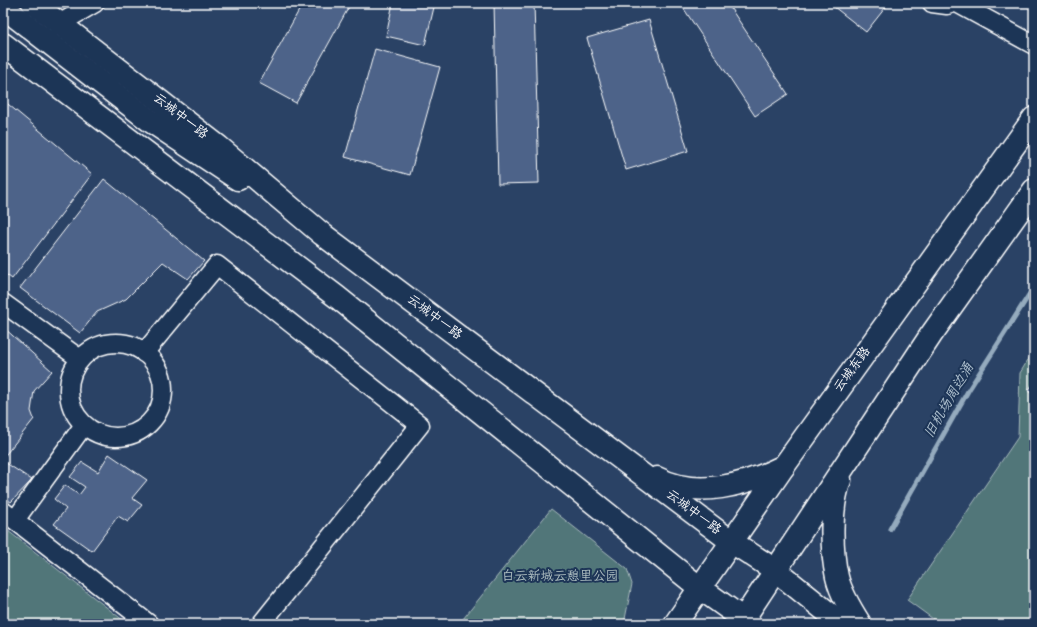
<svg xmlns="http://www.w3.org/2000/svg" width="1037" height="627" viewBox="0 0 1037 627" font-family="Dekko,'LXGW WenKai TC',sans-serif">
<style>
.green{fill:#517679;stroke:#a8babc}
.lines{fill:none;stroke-linecap:round;stroke-linejoin:round}
.stream{stroke:#95abbe;stroke-width:5}
.building{fill:#4d6489;stroke:#fff}
.street-casing{stroke:#fff;stroke-width:21}
.secondary-casing{stroke:#fff;stroke-width:25}
.street{stroke:#1d3557;stroke-width:18}
.secondary{stroke:#1d3557;stroke-width:22}
.labels{text-anchor:middle;dominant-baseline:central;stroke-width:4;stroke-linejoin:round;paint-order:stroke}
.street-label{font-size:13px;fill:#fff;stroke:#1d3557}
.park-label{font-size:13px;fill:#b1c1c3;stroke:#1d3557}
.water-label{font-size:14px;font-style:italic;fill:#afc0ce;stroke:#1d3557}
</style>
<rect width="100%" height="100%" fill="#2a4265"/>
<filter id="ink" filterUnits="userSpaceOnUse"><feTurbulence type="fractalNoise" baseFrequency=".025" numOctaves="2"/><feDisplacementMap in="SourceGraphic" scale="8" xChannelSelector="R" yChannelSelector="G"/><feConvolveMatrix kernelMatrix="1 2 1 2 8 2 1 2 1" color-interpolation-filters="sRGB"/></filter>
<g filter="url(#ink)">
<g class="green">
<polygon points="1034,350 1034,624 940,624 907,600 1018,437 1020,373"/>
<polygon points="551,509 627,569 632,584 624,624 459,624"/>
<polygon points="3,527 128,624 3,624"/>
</g>
<g class="lines">
<polyline class="stream" points="890,529 968,391 1034,287"/>
</g>
<g class="building">
<polygon points="303,3 351,3 296,103 259,83"/>
<polygon points="393,3 435,3 425,45 386,36"/>
<polygon points="494,3 534,3 539,183 498,184"/>
<polygon points="680,3 727,3 788,94 755,116"/>
<polygon points="829,3 889,3 866,32"/>
<polygon points="649,20 688,151 626,170 587,38"/>
<polygon points="375,49 440,67 410,175 345,157"/>
<polygon points="3,100 92,174 12,279 3,272"/>
<polygon points="104,179 204,261 188,279 163,262 126,299 97,312 80,333 20,288"/>
<polygon points="3,327 52,371 34,391 31,411 34,419 3,458"/>
<polygon points="1034,382 1034,395 1028,391"/>
<polygon points="109,454 147,480 132,498 142,505 128,522 118,516 92,551 54,524 66,509 54,499 65,485 79,495 85,487 70,477 82,462 98,472"/>
<polygon points="3,461 32,480 11,502 3,497"/>
</g>
<g class="lines">
<g class="street-casing">
<g id="street">
<polyline points="932,3 947,5 954,3"/>
<polyline points="957,3 1034,45"/>
<polyline points="59,24 95,3"/>
<polyline points="3,303 80,359"/>
<circle cx="116" cy="390" r="47"/>
<polyline points="144,353 217,265 420,425 261,624"/>
<polyline points="3,511 149,624"/>
<polyline points="15,520 84,425"/>
</g>
</g>
<g class="secondary-casing">
<g id="secondary">
<polyline points="33,3 219,147 322,234 732,542 775,570 842,624"/>
<polyline points="3,7 149,120 238,179"/>
<polyline points="3,44 337,297 700,588 750,624"/>
<path d="M657,478c40,21 89,7 127,-12"/>
<path d="M840,480c-10,26 -9,70 -3,97 4,17 14,33 23,47"/>
<polyline points="675,624 784,466 1034,118"/>
<polyline points="740,624 931,335 1034,190"/>
</g>
</g>
<use href="#street" class="street"/>
<use href="#secondary" class="secondary"/>
</g>
</g>
<g class="labels">
<g class="street-label">
<text transform="translate(180 117) rotate(38)">云城中一路</text>
<text transform="translate(434 318) rotate(37)">云城中一路</text>
<text transform="translate(853 370) rotate(-54)">云城东路</text>
<text transform="translate(693 513) rotate(37)">云城中一路</text>
</g>
<g class="park-label">
<text x="560" y="577">白云新城云憩里公园</text>
</g>
<g class="water-label">
<text transform="translate(950 401) rotate(-60)">旧机场周边涌</text>
</g>
</g>
<rect width="1037" height="627" fill="none" stroke="#1d3557" stroke-width="16"/>
<rect x="8" y="8" width="1021" height="611" fill="none" stroke="#fff" stroke-width="1.5" filter="url(#ink)"/>
</svg>
